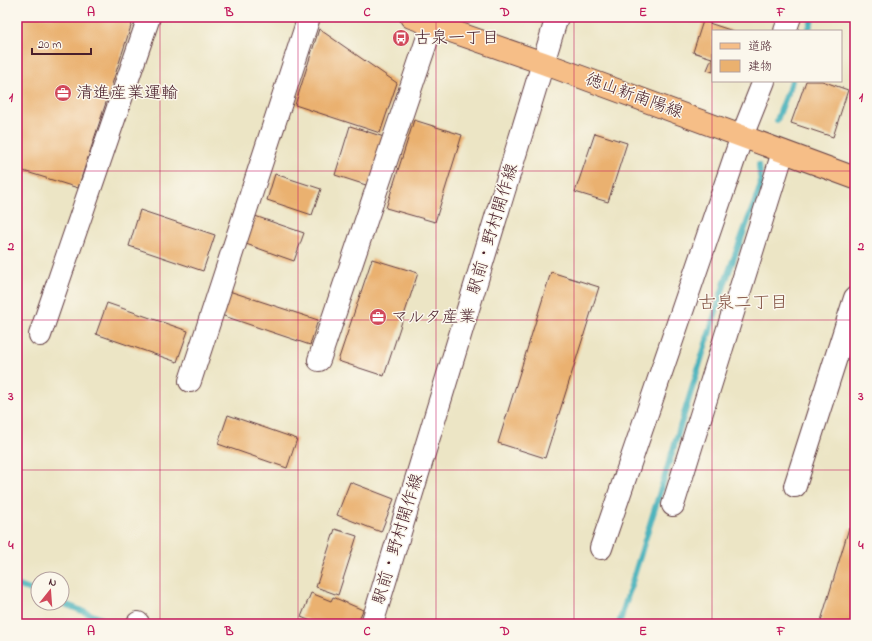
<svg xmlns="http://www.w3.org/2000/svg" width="872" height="641" viewBox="0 0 872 641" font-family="'Indie Flower','Klee One',sans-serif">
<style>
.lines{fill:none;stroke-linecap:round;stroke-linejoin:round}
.stream{stroke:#3fafb9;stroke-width:6}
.building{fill:#eab16f}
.minor-casing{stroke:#623d42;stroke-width:24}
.major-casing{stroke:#623d42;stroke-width:24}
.minor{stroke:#fff;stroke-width:22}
.major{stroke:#f6be87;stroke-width:22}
.grid{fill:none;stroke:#c2185b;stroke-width:1;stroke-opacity:0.55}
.labels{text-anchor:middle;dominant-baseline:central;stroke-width:3;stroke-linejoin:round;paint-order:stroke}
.poi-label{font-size:17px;fill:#4a1f2b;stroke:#fbf7ec;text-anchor:start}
.street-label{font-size:17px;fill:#4a1f2b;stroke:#fbf7ec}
.neighbourhood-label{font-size:18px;fill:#825243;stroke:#fbf7ec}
.neatline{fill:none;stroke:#c2185b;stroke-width:1.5}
.grid-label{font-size:13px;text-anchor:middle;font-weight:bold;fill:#c2185b}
</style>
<rect width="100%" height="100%" fill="#fbf7ec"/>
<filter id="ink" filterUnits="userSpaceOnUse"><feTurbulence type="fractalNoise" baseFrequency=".025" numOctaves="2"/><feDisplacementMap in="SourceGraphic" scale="8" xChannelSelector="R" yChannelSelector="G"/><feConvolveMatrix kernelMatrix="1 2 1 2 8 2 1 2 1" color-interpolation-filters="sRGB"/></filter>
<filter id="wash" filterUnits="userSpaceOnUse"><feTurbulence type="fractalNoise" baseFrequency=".012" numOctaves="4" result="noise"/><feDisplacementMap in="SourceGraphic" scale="16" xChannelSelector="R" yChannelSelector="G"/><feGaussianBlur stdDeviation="0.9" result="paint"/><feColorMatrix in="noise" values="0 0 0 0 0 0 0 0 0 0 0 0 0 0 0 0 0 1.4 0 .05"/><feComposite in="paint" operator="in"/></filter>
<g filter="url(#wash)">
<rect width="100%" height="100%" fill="#ece5c5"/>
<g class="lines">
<g class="stream">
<polyline points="808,31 813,17"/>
<polyline points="777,120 792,81"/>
<polyline points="17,585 38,593"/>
<polyline points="62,603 115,624"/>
<polyline points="619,624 725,282 761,185 759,165"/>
</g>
</g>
<g id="blocks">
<g class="building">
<polygon points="17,17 134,17 78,188 17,169"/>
<polygon points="703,21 733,31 713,31 713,72 707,70 712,58 693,52"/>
<polygon points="319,29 397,83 380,133 295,105"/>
<polygon points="806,81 822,81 848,90 833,137 791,123"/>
<polygon points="414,120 462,135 435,222 386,208"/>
<polygon points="350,126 384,137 369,186 335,175"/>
<polygon points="595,133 627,143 608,202 575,192"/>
<polygon points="275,174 321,189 312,215 267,200"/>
<polygon points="140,210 215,235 203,271 129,246"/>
<polygon points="255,216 304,233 294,261 246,244"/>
<polygon points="372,259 418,273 384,376 338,361"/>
<polygon points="551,272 599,287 545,458 498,443"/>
<polygon points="229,291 318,320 310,345 221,315"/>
<polygon points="107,303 188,331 177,362 96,334"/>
<polygon points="228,415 297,439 287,468 218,444"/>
<polygon points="350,482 394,499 381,532 337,515"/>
<polygon points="849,528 855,530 855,624 820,624"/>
<polygon points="335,529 357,536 338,595 316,587"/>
<polygon points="311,593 331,601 333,597 363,610 357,624 334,624 329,622 328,624 318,624 301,617"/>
</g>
</g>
</g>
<g filter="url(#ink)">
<use href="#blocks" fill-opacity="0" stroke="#623d42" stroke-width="1"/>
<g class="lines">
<g class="minor-casing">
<g id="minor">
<polyline points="785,31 790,17"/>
<polyline points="40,335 149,17"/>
<polyline points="319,360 432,25"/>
<polyline points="190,381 309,17"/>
<polyline points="795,486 855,298"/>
<polyline points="673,505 783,152"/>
<polyline points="601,548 742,136 764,81"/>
<polyline points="138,624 138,623"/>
<polyline points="372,624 557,17"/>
</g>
</g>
<g class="major-casing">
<polyline id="major" points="411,17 543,63 855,178"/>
</g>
<use href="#minor" class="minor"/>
<use href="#major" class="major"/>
</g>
</g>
<path class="grid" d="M160,17v607M298,17v607M436,17v607M574,17v607M712,17v607M17,171h838M17,320h838M17,470h838"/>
<defs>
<g id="bus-disc" transform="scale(0.9)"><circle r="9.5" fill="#d1495b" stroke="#fbf7ec"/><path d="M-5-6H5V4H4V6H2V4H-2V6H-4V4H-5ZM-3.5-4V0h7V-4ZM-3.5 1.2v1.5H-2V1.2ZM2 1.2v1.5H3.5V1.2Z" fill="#fff"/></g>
<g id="office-disc" transform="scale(0.9)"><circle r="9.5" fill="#d1495b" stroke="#fbf7ec"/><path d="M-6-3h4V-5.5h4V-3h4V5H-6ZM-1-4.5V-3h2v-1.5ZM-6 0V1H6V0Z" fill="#fff"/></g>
</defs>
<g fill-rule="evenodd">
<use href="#bus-disc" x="401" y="38"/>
<use href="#office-disc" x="63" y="93"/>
<use href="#office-disc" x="378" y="317"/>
</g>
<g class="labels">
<g class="poi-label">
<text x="414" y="38">古泉一丁目</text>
<text x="76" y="93">清進産業運輸</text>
<text x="391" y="317">マルタ産業</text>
</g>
<g class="street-label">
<text transform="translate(634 96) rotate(20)">徳山新南陽線</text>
<text transform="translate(493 229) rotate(-73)">駅前・野村開作線</text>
<text transform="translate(398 539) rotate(-73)">駅前・野村開作線</text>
</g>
<g class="neighbourhood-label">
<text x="743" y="304">古泉二丁目</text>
</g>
</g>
<rect width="872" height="641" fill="none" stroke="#fbf7ec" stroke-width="44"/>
<rect x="712" y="30" width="130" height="52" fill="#fbf7ec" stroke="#b4a19f"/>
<rect x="720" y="43" width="20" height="6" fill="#f6be87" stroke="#b4a19f"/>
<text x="748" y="50" font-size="12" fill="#4a1f2b">道路</text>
<rect x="720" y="60" width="20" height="12" fill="#eab16f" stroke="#b4a19f"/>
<text x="748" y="70" font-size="12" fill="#4a1f2b">建物</text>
<g transform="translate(50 591) rotate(17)"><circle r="19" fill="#fbf7ec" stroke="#b4a19f"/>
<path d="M0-3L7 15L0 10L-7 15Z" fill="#d1495b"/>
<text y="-6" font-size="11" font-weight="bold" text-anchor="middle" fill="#4a1f2b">N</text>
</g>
<path d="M32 48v6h59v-6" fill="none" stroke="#4a1f2b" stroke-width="2"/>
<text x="38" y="48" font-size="12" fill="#4a1f2b" stroke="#fbf7ec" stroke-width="3" paint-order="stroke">20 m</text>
<rect x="22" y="22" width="828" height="597" class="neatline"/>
<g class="grid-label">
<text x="91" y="16">A</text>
<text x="229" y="16">B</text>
<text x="367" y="16">C</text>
<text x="505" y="16">D</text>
<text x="643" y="16">E</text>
<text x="781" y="16">F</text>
<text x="11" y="101">1</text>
<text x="861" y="101">1</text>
<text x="11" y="250">2</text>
<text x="861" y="250">2</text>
<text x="11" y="400">3</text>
<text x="861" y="400">3</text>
<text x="11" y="549">4</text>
<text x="861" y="549">4</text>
<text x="91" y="635">A</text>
<text x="229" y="635">B</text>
<text x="367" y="635">C</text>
<text x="505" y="635">D</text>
<text x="643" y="635">E</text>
<text x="781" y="635">F</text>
</g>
</svg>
